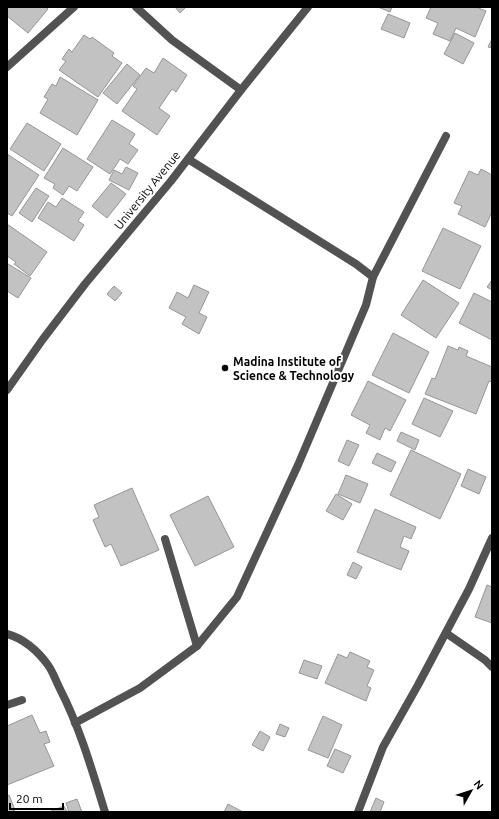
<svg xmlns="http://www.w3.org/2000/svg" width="499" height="819" viewBox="0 0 499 819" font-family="Ubuntu,sans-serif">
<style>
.building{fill:#c2c2c2;stroke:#969696}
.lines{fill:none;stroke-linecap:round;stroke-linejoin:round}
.service{stroke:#525252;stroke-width:8}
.minor{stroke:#525252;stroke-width:8}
.tertiary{stroke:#525252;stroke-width:8}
.poi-dot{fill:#000;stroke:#fff;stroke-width:1.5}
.labels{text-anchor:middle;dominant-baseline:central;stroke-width:4;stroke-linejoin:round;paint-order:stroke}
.street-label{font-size:12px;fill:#000;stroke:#fff}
.poi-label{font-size:12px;font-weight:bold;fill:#000;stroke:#fff;text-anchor:start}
</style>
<rect width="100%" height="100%" fill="#fff"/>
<g class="building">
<polygon points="7,7 45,7 48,9 28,33 7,16"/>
<polygon points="175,7 186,7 180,13"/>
<polygon points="378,7 392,7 390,12"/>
<polygon points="431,7 476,7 486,11 475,37 456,28 450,41 433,34 438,23 426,18"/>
<polygon points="388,14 410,23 404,38 381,29"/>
<polygon points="455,33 474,43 463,64 444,54"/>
<polygon points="84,35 90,39 92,37 114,53 112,56 122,63 98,97 59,70 66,61 62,59 69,49 72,52"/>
<polygon points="492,39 492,48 488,47"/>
<polygon points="163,58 187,75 176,92 172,89 159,108 170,116 157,135 122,111 137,89 133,86 146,68 154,73"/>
<polygon points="127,64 140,75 117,104 103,93"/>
<polygon points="60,77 98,100 77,135 40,113 48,99 44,97 52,84 56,86"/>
<polygon points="112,120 135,134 129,144 138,150 128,164 120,159 110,174 87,159"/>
<polygon points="27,123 61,144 44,171 10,149"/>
<polygon points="63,148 93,167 77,191 69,186 63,195 53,188 55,184 44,178"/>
<polygon points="7,154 39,175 12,216 7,213"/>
<polygon points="126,167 138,173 129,190 109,180 114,170 122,174"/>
<polygon points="481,169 492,175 492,212 485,227 458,214 462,206 454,203 469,171 478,175"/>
<polygon points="111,183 126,194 107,218 92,206"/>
<polygon points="36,188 49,196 32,222 19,213"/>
<polygon points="62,198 84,212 78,221 84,225 74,241 38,218 48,202 56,207"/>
<polygon points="7,224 47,252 30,276 14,264 16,262 7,256"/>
<polygon points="443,228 481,246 460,289 422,271"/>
<polygon points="8,264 31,278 18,298 7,291 7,265"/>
<polygon points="423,280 459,303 436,338 401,315"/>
<polygon points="492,280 492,290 487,287"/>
<polygon points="194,285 209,292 199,313 207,317 199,334 182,324 186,317 169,308 177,292 188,298"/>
<polygon points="114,286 122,293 115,301 107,294"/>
<polygon points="474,293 492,302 492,340 459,323"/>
<polygon points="393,333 429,352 409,393 372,375"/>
<polygon points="448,346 458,350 459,347 468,351 466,356 492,367 492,382 489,381 476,414 425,394 432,378 435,379"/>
<polygon points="368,381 406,400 390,431 385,428 380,440 366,433 370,425 351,415"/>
<polygon points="424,398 453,411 440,437 412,424"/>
<polygon points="401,432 419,440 415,450 397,441"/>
<polygon points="347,440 359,445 349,466 338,461"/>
<polygon points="411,450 461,474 440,519 390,495"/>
<polygon points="377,453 396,462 391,472 372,463"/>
<polygon points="468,469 486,477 479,494 461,486"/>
<polygon points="346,475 368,484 360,503 338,494"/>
<polygon points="132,488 159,550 121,566 111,544 105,547 93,520 99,517 94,505"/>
<polygon points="336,494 352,504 343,520 326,511"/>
<polygon points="208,496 234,547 195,566 170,515"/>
<polygon points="375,509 416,527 411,539 404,536 400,547 409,551 401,570 357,552"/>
<polygon points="353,562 362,567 356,579 347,575"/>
<polygon points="487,585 492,587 492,623 475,617"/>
<polygon points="350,652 370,661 367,667 374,670 367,686 371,688 366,701 325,683 338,654 347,658"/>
<polygon points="304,660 322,666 317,679 299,673"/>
<polygon points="32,715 40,733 46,731 50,742 44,744 54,766 7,785 7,726"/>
<polygon points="323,716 342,725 328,758 308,750"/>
<polygon points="280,724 289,728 285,737 276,734"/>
<polygon points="260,731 270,737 263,751 252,745"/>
<polygon points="335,749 351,756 343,773 327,766"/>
<polygon points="9,795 15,810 11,812 7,812 7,796"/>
<polygon points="376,798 384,802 380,812 370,812"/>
<polygon points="77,799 82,812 69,812 66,803"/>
<polygon points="228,804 243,812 224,812"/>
<polygon points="64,806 67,812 49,812"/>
</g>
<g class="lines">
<g class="service">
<polyline points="373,277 446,136"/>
<polyline points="165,539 197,646"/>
<polyline points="446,633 485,660 492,667"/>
<path d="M7,634c16,4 31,17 41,31 5,7 8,16 12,24 20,39 32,81 45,123"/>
<polyline points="7,705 22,700"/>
<polyline points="75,723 140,688 197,646 237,597 298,465 366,305 373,277 356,264 188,159"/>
</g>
<g class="minor">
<polyline points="136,7 172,40 241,90"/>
<polyline points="7,67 74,7"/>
<polyline points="358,812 383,747 418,685 469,589 492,538"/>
</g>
<polyline class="tertiary" points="7,390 43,339 85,284 171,181 241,90 308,7"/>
</g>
<circle class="poi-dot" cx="225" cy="368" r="4"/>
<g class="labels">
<g class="street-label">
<text transform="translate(147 190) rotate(-51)">University Avenue</text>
</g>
<g class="poi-label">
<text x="233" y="361">Madina Institute of<tspan x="233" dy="14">Science &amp; Technology</tspan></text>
</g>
</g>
<rect width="499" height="819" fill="none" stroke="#000000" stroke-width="16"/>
<g transform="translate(471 791) rotate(51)" stroke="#ffffff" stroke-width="3" paint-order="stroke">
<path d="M0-3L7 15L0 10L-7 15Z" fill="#000000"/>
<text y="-6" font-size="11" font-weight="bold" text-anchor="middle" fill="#000000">N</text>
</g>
<path d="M10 803v6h53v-6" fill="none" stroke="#000000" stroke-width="2"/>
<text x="16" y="803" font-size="12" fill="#000000" stroke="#ffffff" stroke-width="3" paint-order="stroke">20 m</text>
</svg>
